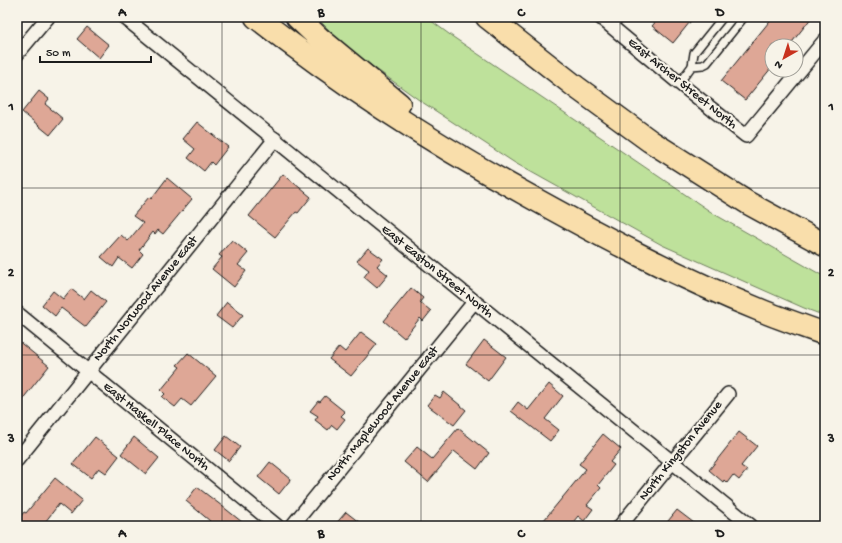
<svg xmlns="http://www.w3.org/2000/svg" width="842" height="543" viewBox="0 0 842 543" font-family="'Gochi Hand',sans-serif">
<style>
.green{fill:#bee19b;stroke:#6d7e5c}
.building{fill:#dea796;stroke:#1c1c1c}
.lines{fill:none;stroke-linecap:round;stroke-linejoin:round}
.service-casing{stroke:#1c1c1c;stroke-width:10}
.minor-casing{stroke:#1c1c1c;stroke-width:16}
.motorway-casing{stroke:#1c1c1c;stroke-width:25}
.service{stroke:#f7f3e8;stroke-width:7}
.minor{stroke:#f7f3e8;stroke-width:13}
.motorway{stroke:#f9deab;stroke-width:22}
.grid{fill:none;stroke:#1c1c1c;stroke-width:1;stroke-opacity:0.55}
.labels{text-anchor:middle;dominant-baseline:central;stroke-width:4;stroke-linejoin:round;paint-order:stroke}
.street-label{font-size:13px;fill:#1c1c1c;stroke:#f7f3e8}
.neatline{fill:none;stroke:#1c1c1c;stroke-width:1.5}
.grid-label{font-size:13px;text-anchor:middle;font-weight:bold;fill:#1c1c1c}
</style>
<rect width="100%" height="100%" fill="#f7f3e8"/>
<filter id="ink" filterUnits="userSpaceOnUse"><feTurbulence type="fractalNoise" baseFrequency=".025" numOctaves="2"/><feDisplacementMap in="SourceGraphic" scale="8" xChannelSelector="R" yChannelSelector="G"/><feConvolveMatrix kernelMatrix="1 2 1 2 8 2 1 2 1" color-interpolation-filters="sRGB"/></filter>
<g filter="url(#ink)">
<polygon class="green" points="316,17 426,17 453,37 714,214 825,277 825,316 804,308 662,245 515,163 419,100 347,48"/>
<g class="building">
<polygon points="660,17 694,17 673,43 652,26"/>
<polygon points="773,17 812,17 789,46 772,46 772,67 745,100 721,81"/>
<polygon points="87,27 109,45 99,58 77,39"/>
<polygon points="39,91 49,99 45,104 63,119 50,135 22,112"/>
<polygon points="197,122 228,147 214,165 211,162 204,171 188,158 195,149 183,139"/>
<polygon points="283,174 311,197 298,213 296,212 275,237 249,216"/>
<polygon points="167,178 192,199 163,234 158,230 155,234 153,232 139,250 143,254 132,268 119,258 113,267 101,257 121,235 128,241 143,223 133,216 149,197 151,199"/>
<polygon points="232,240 248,253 238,265 246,271 234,287 212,269 222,257 219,255"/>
<polygon points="368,248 383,259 377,266 388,275 377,288 364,277 369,270 357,261"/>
<polygon points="411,288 423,298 420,302 431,311 423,321 420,318 404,338 384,321"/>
<polygon points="71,289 84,299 91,290 106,302 86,327 61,308 55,316 42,305 53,291 63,299"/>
<polygon points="227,302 243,315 232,328 216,316"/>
<polygon points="361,332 377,344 351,376 329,359 339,347 345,352"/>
<polygon points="17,340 49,366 17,406"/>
<polygon points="484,340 506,357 488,381 466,364"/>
<polygon points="188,353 216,376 191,406 182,399 175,407 162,397 165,394 161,390 180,367 177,365"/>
<polygon points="549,384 563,396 545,419 559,430 550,441 511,411 518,402 528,410"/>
<polygon points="444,392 466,410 454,425 427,405 435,395 440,398"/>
<polygon points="325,396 345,412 341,416 345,419 337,429 332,425 328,430 315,420 318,416 310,411 318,401 320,402"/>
<polygon points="458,428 489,453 477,469 454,451 428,482 404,462 417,447 432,459"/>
<polygon points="739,432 757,446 741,466 747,470 739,480 733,475 727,483 724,480 723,482 709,470"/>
<polygon points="603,434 621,449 610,462 614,465 598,485 601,488 587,505 593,509 584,521 578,516 570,526 539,526 586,469 579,464"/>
<polygon points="226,436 240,447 229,461 215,450"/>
<polygon points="95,437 119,456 106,473 99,468 91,478 73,464"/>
<polygon points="134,437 159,458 146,474 121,454"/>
<polygon points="270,462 291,479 279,494 258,477"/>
<polygon points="55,478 82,500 71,514 59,504 42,526 17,526 17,521 24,512 26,513"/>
<polygon points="197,487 222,506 247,526 205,526 210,521 186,501"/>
<polygon points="677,510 698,526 664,526"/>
<polygon points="346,512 364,526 334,526"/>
</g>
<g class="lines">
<g class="service-casing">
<g id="service">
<polyline points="613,28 619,17"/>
<polyline points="692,66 703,65 707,63 744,17"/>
<polyline points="679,83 692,66 694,53 723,17"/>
</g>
</g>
<g class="minor-casing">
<g id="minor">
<polyline points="124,17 751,526"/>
<polyline points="600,17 679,83 746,136 825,40"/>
<polyline points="17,54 48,17"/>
<polyline points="17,313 277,526"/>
<polyline points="17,460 275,139"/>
<polyline points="292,526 474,302"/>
<polyline points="620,526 728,394"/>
</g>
</g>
<g class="motorway-casing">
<g id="motorway">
<path d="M256,17c84,66 173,124 266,175 77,43 156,85 238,118 22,9 43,16 65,24"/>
<polyline points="297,17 319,38 399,104"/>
<polyline points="487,17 576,87 650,141 748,203 825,245"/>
</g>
</g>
<use href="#service" class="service"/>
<use href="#minor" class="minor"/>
<use href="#motorway" class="motorway"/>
</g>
</g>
<path class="grid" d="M222,17v509M421,17v509M620,17v509M17,188h808M17,355h808"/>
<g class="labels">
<g class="street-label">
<text transform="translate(682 84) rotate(39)">East Archer Street North</text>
<text transform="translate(437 272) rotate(39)">East Easton Street North</text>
<text transform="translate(146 299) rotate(-51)">North Norwood Avenue East</text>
<text transform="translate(383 414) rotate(-51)">North Maplewood Avenue East</text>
<text transform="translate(156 427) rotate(39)">East Haskell Place North</text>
<text transform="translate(681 451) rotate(-51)">North Kingston Avenue</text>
</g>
</g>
<rect width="842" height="543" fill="none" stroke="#f7f3e8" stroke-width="44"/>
<g transform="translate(784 58) rotate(219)"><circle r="19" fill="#f7f3e8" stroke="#9f9d96"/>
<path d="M0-3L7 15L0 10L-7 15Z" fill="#c8321e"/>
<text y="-6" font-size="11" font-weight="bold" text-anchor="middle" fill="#1c1c1c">N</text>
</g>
<path d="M40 56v6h111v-6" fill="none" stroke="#1c1c1c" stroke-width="2"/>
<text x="46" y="56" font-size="12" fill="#1c1c1c" stroke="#f7f3e8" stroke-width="3" paint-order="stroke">50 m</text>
<rect x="22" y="22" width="798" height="499" class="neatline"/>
<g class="grid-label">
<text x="122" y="16">A</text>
<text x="321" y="16">B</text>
<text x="521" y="16">C</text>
<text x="720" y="16">D</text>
<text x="11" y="110">1</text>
<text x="831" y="110">1</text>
<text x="11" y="276">2</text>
<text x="831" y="276">2</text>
<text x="11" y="442">3</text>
<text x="831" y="442">3</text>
<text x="122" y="537">A</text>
<text x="321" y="537">B</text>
<text x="521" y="537">C</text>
<text x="720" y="537">D</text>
</g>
</svg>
